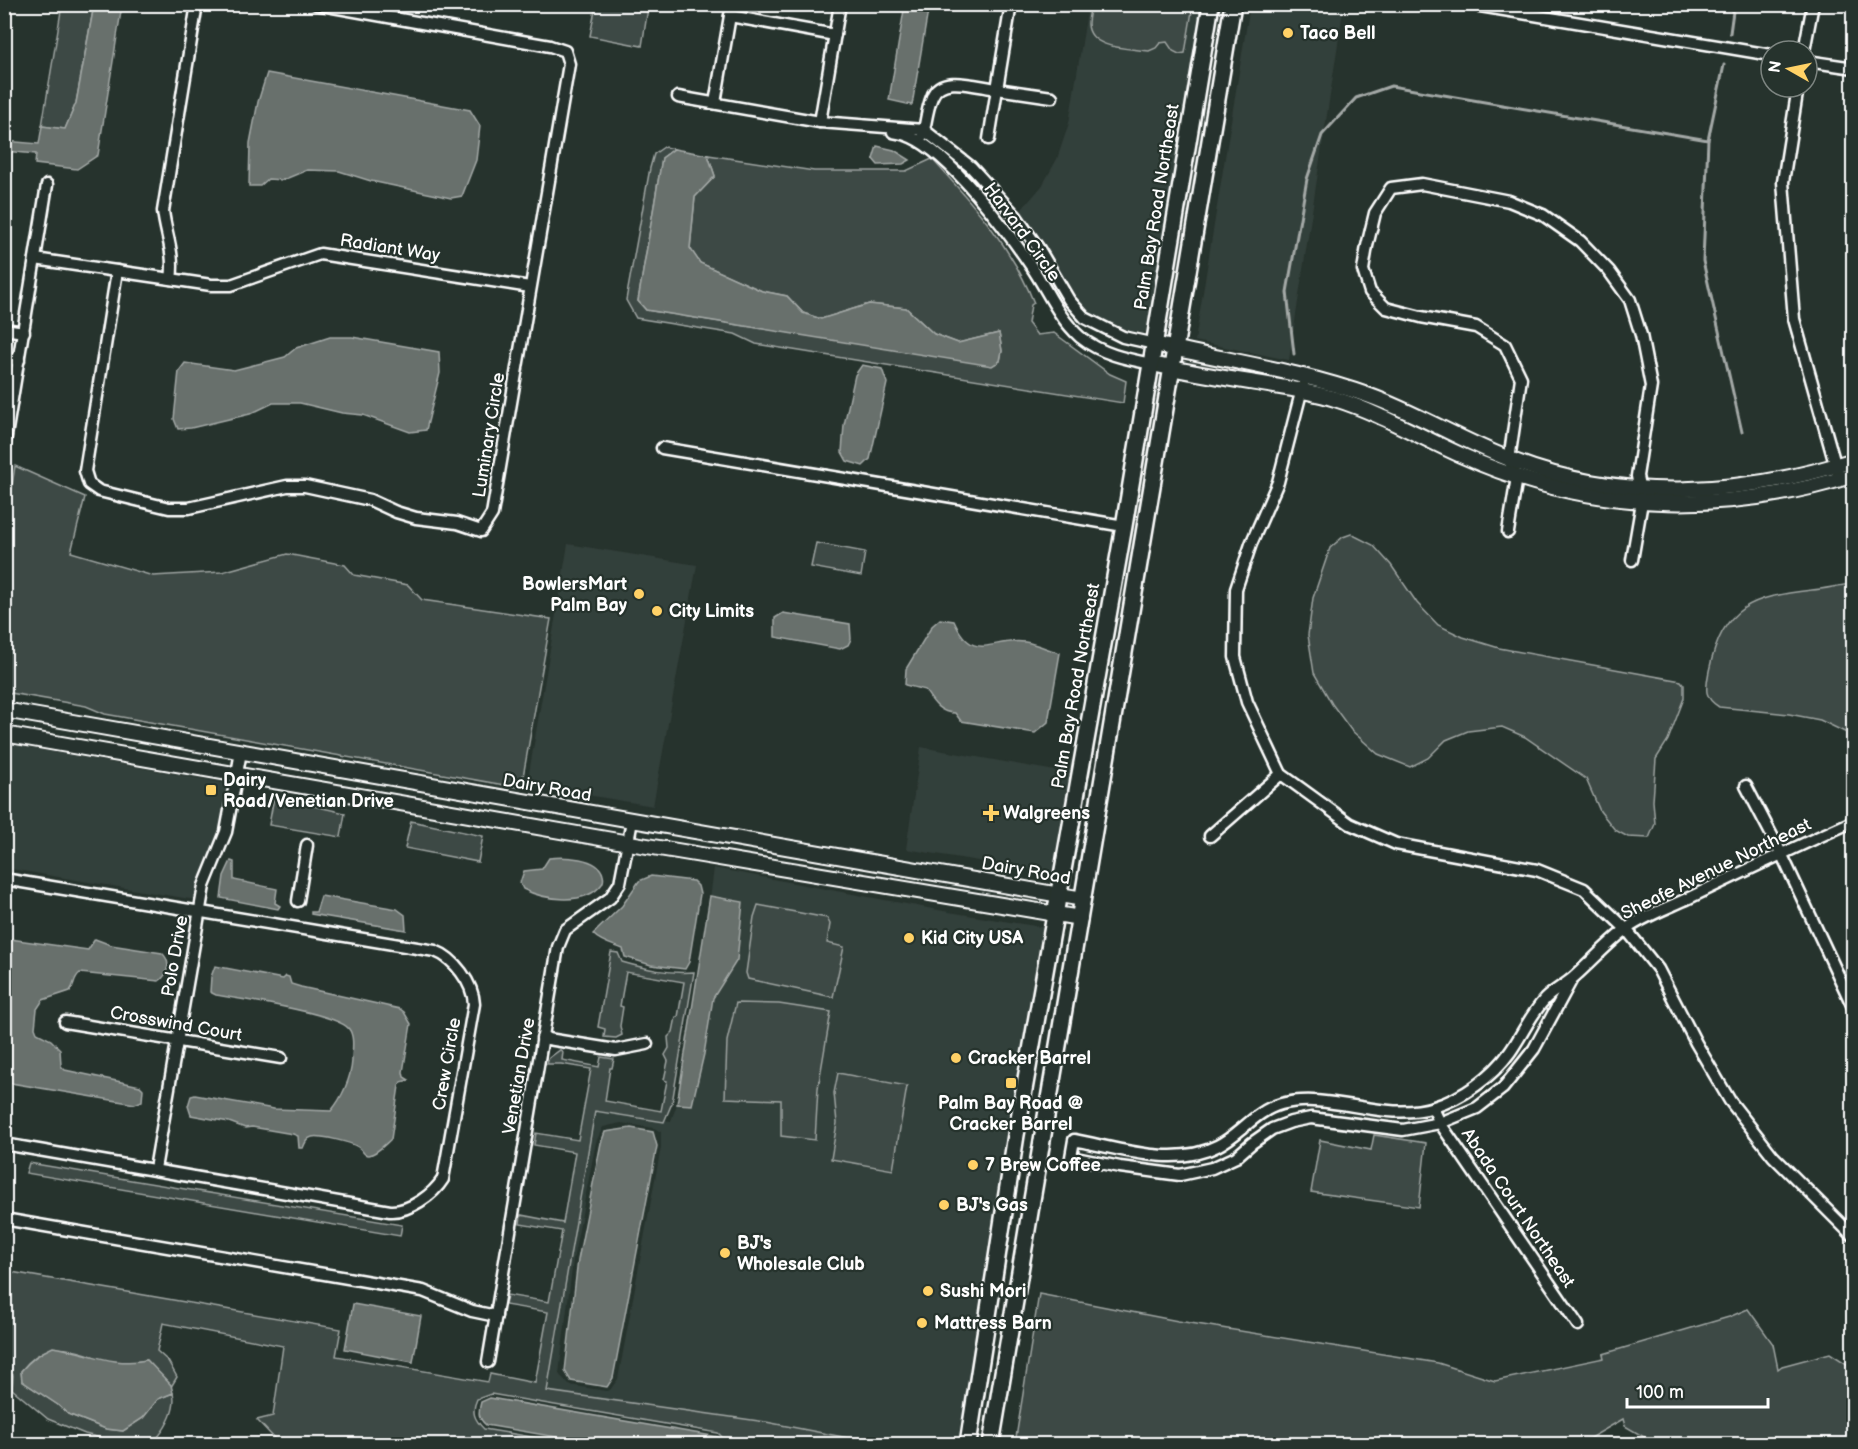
<svg xmlns="http://www.w3.org/2000/svg" width="1858" height="1449" viewBox="0 0 1858 1449" font-family="'Balsamiq Sans',sans-serif">
<style>
.built{fill:#333f3a;fill-rule:evenodd}
.green{fill:#3e4944;stroke:#9ea4a2;stroke-width:1.5}
.water{fill:#67706c;stroke:#a4a9a7;stroke-width:1.5}
.lines{fill:none;stroke-linecap:round;stroke-linejoin:round}
.stream{stroke:#a4a9a7;stroke-width:3}
.minor-casing{stroke:#fff;stroke-width:15}
.tertiary-casing{stroke:#fff;stroke-width:18}
.secondary-casing{stroke:#fff;stroke-width:20}
.minor{stroke:#26332d;stroke-width:10}
.tertiary{stroke:#26332d;stroke-width:14}
.secondary{stroke:#26332d;stroke-width:15}
.poi-dot{fill:#ffd166;stroke:#26332d;stroke-width:2}
.labels{text-anchor:middle;dominant-baseline:central;stroke-width:4.5;stroke-linejoin:round;paint-order:stroke}
.poi-label{font-size:18px;font-weight:bold;fill:#fff;stroke:#26332d;text-anchor:start}
.street-label{font-size:18px;fill:#fff;stroke:#26332d}
</style>
<rect width="100%" height="100%" fill="#26332d"/>
<filter id="ink" filterUnits="userSpaceOnUse"><feTurbulence type="fractalNoise" baseFrequency=".0167" numOctaves="2"/><feDisplacementMap in="SourceGraphic" scale="12" xChannelSelector="R" yChannelSelector="G"/><feConvolveMatrix kernelMatrix="1 2 1 2 8 2 1 2 1" color-interpolation-filters="sRGB"/></filter>
<g filter="url(#ink)">
<g class="built">
<polygon points="1088,5 1205,5 1153,325 1143,334 1123,337 1085,318 1016,216 1042,186 1057,159 1069,123"/>
<polygon points="1250,5 1344,5 1289,360 1195,341"/>
<polygon points="568,544 697,565 653,806 527,785"/>
<polygon points="4,743 230,784 221,831 199,884 196,900 5,868"/>
<polygon points="921,747 1061,772 1066,770 1068,759 1077,761 1057,874 906,849"/>
<path d="M714,868l235,44 98,16 -85,516h-83l-113,-22 -219,-31 48,-281 76,11 6,-17h15l12,-50 9,-56 24,-38 6,-57 -33,-7v3zM818,1088l-3,51 -34,-3 1,-36zM621,1123l33,5 7,4v15l-43,232 -8,11 -4,1 -37,-6 -10,-11 14,-114 23,-118 7,-15z"/>
</g>
<g class="green">
<polygon points="62,5 94,5 76,103 65,129 42,126"/>
<polygon points="596,5 627,5 648,8 642,46 590,36"/>
<path d="M1091,5h102l-8,48 -6,1 -6,-3 -6,-9 -7,1 -4,5 -7,3c-19,-3 -60,-1 -61,-27 0,-6 2,-13 3,-19z"/>
<path d="M664,147l10,2 -12,9 -24,143 8,9 346,55 8,-4 2,-10 -3,-18 -41,10 -24,-9 -28,-26 -37,-4 -48,15 -18,-6 -16,-17 -25,-5 -62,-28 -10,-14 5,-52 20,-21 -7,-21 106,16h92l26,-12c41,45 79,86 102,144l-3,2 -3,18 9,12 17,-2 56,41 16,7 -3,22 -367,-59 -21,-10 -99,-16 -10,-18 24,-132 4,-14z"/>
<polygon points="15,466 85,497 71,552 153,576 222,572 287,554 345,565 354,575 408,585 422,600 551,619 521,788 105,714 86,706 5,692 5,530"/>
<polygon points="1351,534 1373,545 1391,565 1417,603 1438,625 1463,637 1499,648 1681,681 1684,685 1684,698 1668,740 1656,759 1653,801 1655,824 1649,838 1628,837 1615,830 1600,811 1586,779 1525,737 1502,727 1468,731 1446,740 1428,758 1410,767 1378,754 1351,730 1332,704 1314,673 1308,635 1313,598 1330,548 1343,537"/>
<polygon points="816,543 865,552 861,576 811,567"/>
<path d="M1853,584v152l-33,-16 -31,-6 -70,-7c-16,-10 -13,-19 -10,-36 14,-66 43,-74 103,-81 14,-1 27,-5 41,-6z"/>
<polygon points="274,797 345,813 341,837 269,825"/>
<polygon points="411,821 483,836 478,862 405,848"/>
<polygon points="758,905 827,918 830,924 827,943 844,947 833,997 748,979 746,973 754,917"/>
<path d="M611,952l7,1 4,9c24,7 46,12 72,10l-22,131 -8,19 -69,-11 -48,280 219,31 113,22h-150l-11,-11 -227,-39 -14,5c-6,13 -3,20 7,30l89,15h-298l1,-4 -19,-20 16,-4 10,-70 -120,-23 -6,28 11,10 9,16 -6,10 -24,-27c-13,3 -28,3 -42,1 -6,-1 -12,-5 -18,-7 -29,-10 -47,-8 -66,17l1,10 36,24 10,9 38,15 17,2 20,-13 15,-19 15,-6c4,15 -6,33 -15,44l-34,7 -39,-10 -37,-15 -36,-30 1,-14 -8,-2 -1,-76h4l-3,-1v-25l336,58 -5,27 152,26 2,-8 45,9 13,-71 -43,-7 2,-10 42,7 13,-71 -42,-7 1,-9 42,8 12,-71 -41,-7 2,-12 42,7 13,-71 -30,-5h-14l2,-6 11,-8 3,2 -1,8 37,7 2,-10 13,2 -2,9h-2l-5,33 56,10 6,-30 -3,-1 4,-19 -3,-6 4,-7 -1,-11 5,-5 3,-15h2l6,-35 -58,-10 -6,34 3,1 -3,19 2,9 -6,3 -12,-1 1,-8 -7,-2z"/>
<polygon points="736,1003 779,1004 831,1012 818,1088 815,1140 781,1136 781,1100 725,1098 727,1041"/>
<polygon points="838,1073 907,1086 893,1170 831,1159 837,1123 834,1093"/>
<polygon points="1374,1135 1426,1143 1419,1207 1311,1192 1320,1140 1371,1150"/>
<polygon points="29,1163 402,1225 400,1236 26,1173"/>
<polygon points="1039,1294 1178,1321 1438,1363 1495,1381 1604,1358 1603,1354 1729,1317 1748,1309 1773,1344 1778,1369 1782,1366 1830,1353 1853,1368 1853,1444 1656,1444 1625,1426 1623,1419 1580,1444 1015,1444"/>
</g>
<g class="water">
<polygon points="905,4 929,5 912,105 889,100"/>
<polygon points="94,5 122,5 98,155 77,169 35,164 36,154 5,151 5,141 39,144 42,126 65,129 76,103"/>
<polygon points="267,73 470,110 480,126 476,160 462,196 451,198 371,181 339,171 307,170 283,180 268,179 260,186 249,186 250,143 258,102"/>
<polygon points="877,146 894,150 910,160 903,164 878,165 873,159"/>
<polygon points="674,149 708,155 715,176 695,197 690,248 700,263 762,291 787,296 803,313 821,319 869,304 906,308 934,334 958,343 999,333 1002,351 1000,361 992,366 646,310 638,301 662,158"/>
<polygon points="330,337 352,337 439,352 440,373 426,430 410,432 363,415 342,413 300,403 273,403 250,414 191,428 178,429 174,419 179,371 185,363 234,370 285,357 296,348"/>
<polygon points="862,365 882,369 887,383 870,459 863,466 847,461 842,452 844,425 855,375"/>
<polygon points="783,613 850,624 851,639 848,645 840,649 775,637 775,618"/>
<path d="M940,619l14,2c20,44 38,16 71,21 12,2 24,8 35,11l-12,69 -13,11 -74,-12 -6,-8c-16,0 -22,-11 -30,-23l-20,-5 1,-16 26,-43z"/>
<path d="M549,858c14,-2 50,-1 54,17 1,4 1,6 -1,9 -16,22 -58,16 -79,5l-3,-6 4,-12 18,-2z"/>
<polygon points="231,861 234,862 234,880 277,889 275,903 280,906 278,909 221,898 224,876"/>
<path d="M651,876l42,5 5,5 2,8 -11,68 -4,7 -34,-4 -26,-8 -2,-8c-10,-4 -23,-7 -30,-15l29,-28 17,-25z"/>
<polygon points="321,896 397,909 405,915 406,930 311,914 311,912 316,912"/>
<polygon points="710,896 743,902 737,960 713,998 704,1054 692,1105 677,1104"/>
<path d="M5,936l5,3 78,11 7,-11 16,6 51,8c9,8 7,21 -3,28l-79,-8c-7,5 -5,12 -10,18l-27,9 -6,9 -2,19 2,5 14,7 9,9 1,17 4,4 75,16 3,3 -1,12 -7,3 -130,-22z"/>
<path d="M215,966l68,13 3,-3 3,1 2,7 10,3 99,22 4,3 7,12 -8,48 1,5 5,3 -8,2 -2,4 -8,53c-6,5 -15,16 -23,16 -6,0 -5,-6 -10,-8 -7,-5 -39,-12 -46,-10 -5,1 -7,6 -9,11h-4l-1,-12 -5,-2 -41,-7 -7,1 -16,-6 -38,-7 -3,-9 3,-10 4,-1 79,14 57,2c11,-13 20,-33 21,-50 0,-10 3,-24 -3,-32 -12,-16 -109,-30 -133,-34l-6,-3 1,-15z"/>
<polygon points="631,1128 653,1132 657,1146 613,1378 607,1387 571,1381 565,1371 578,1260 601,1143 605,1132"/>
<polygon points="353,1304 421,1316 413,1362 345,1349"/>
<path d="M53,1347c35,5 59,20 94,13l24,25 2,8 -15,6 -15,19 -20,13 -17,-2 -38,-15 -10,-9 -36,-24 -1,-10c9,-11 18,-18 32,-24z"/>
<path d="M490,1398l228,39 6,7h-127l-111,-19c-8,-7 -8,-12 -5,-23z"/>
</g>
<g class="lines">
<g class="stream">
<polyline points="1730,33 1734,4"/>
<polyline points="1724,65 1708,140 1703,261 1742,432"/>
<polyline points="1294,354 1287,292 1307,179 1322,135 1356,98 1391,86 1708,140"/>
</g>
<g class="minor-casing">
<g id="minor">
<polyline points="1468,4 1771,55"/>
<polyline points="730,16 835,35"/>
<polyline points="1804,51 1813,4"/>
<polyline points="1807,61 1854,68"/>
<polyline points="1798,87 1783,182 1794,319 1837,471"/>
<polyline points="678,97 820,122 924,130 971,167 1016,216 1039,249 1069,300 1085,318 1123,337 1155,344"/>
<polyline points="715,103 732,4"/>
<polyline points="820,122 840,4"/>
<path d="M893,132c6,1 12,2 18,5 40,18 95,92 120,129 17,25 26,50 49,71 21,17 46,22 72,27"/>
<path d="M923,135c3,-13 4,-26 9,-38 8,-24 46,-10 65,-8l14,-85"/>
<polyline points="989,139 997,89 1052,97"/>
<polyline points="35,259 211,285 231,285 320,254 530,287"/>
<polyline points="117,271 85,471 89,484 99,491 169,508 189,508 287,486 305,486 370,500 396,512 416,518 457,523 481,531 492,514 569,64 565,51 550,46 316,4"/>
<path d="M171,279c4,-26 -5,-43 -8,-68l34,-207"/>
<polyline points="4,329 24,332"/>
<polyline points="4,358 19,360"/>
<polyline points="1303,385 1278,482 1251,544 1236,589 1235,657 1247,702 1281,774 1350,824 1396,844 1537,870 1584,889 1626,929 1658,969 1696,1043 1730,1101 1773,1156 1854,1237"/>
<polyline points="4,448 47,185"/>
<polyline points="662,448 1124,526"/>
<polyline points="1508,532 1517,477 1509,460 1521,378 1505,345 1476,327 1421,317 1386,308 1370,292 1363,270 1367,246 1375,213 1391,188 1422,184 1509,201 1543,215 1580,241 1609,271 1630,300 1641,335 1651,386 1637,476 1642,502 1632,560"/>
<polyline points="1746,786 1781,853 1854,1009"/>
<polyline points="1210,836 1281,774"/>
<path d="M4,879l431,72c19,7 38,32 39,53l-31,175c-10,16 -34,33 -53,32l-386,-67"/>
<polyline points="298,901 307,845"/>
<path d="M1572,979l-38,70 -31,39 -26,20 -37,15 -37,7 -92,-12 -20,4 -19,7 -20,14 -16,14 -24,11 -32,7 -60,-8 -49,-10 3,-17c44,8 101,28 143,6 23,-11 38,-35 64,-42 51,-13 102,19 153,3 29,-9 58,-30 76,-55 12,-17 21,-38 35,-53 8,-8 20,-14 29,-22 17,-15 32,-32 50,-46 15,-13 46,-24 65,-33 54,-26 109,-52 165,-77"/>
<polyline points="65,1022 281,1058"/>
<polyline points="542,1038 616,1050 647,1044"/>
<polyline points="1433,1108 1440,1123 1578,1325"/>
<polyline points="155,1169 204,886 226,832 241,752"/>
<polyline points="4,1219 423,1291 472,1311 496,1316"/>
<polyline points="488,1362 558,947 565,930 610,898 620,883 632,821"/>
</g>
</g>
<g class="tertiary-casing">
<g id="tertiary">
<path d="M1155,344c72,17 146,27 215,52 47,17 90,44 137,62 110,45 235,38 347,2"/>
<path d="M1152,364c32,7 65,13 98,18 28,5 57,8 85,17 45,14 85,38 128,57 124,56 261,60 391,19"/>
<polyline points="4,710 1083,899"/>
<polyline points="4,734 629,843 1080,918"/>
</g>
</g>
<g class="secondary-casing">
<g id="secondary">
<polyline points="968,1444 1016,1135 1124,526 1211,4"/>
<polyline points="991,1444 1233,4"/>
</g>
</g>
<use href="#minor" class="minor"/>
<use href="#tertiary" class="tertiary"/>
<use href="#secondary" class="secondary"/>
</g>
</g>
<g class="poi-dot">
<circle cx="1288" cy="33" r="6"/>
<circle cx="639" cy="594" r="6"/>
<circle cx="657" cy="611" r="6"/>
<rect x="205" y="784" width="12" height="12" rx="3"/>
<path d="M988 804h6v6h6v6h-6v6h-6v-6h-6v-6h6z"/>
<circle cx="909" cy="938" r="6"/>
<circle cx="956" cy="1058" r="6"/>
<rect x="1005" y="1077" width="12" height="12" rx="3"/>
<circle cx="973" cy="1165" r="6"/>
<circle cx="944" cy="1205" r="6"/>
<circle cx="725" cy="1253" r="6"/>
<circle cx="928" cy="1291" r="6"/>
<circle cx="922" cy="1323" r="6"/>
</g>
<g class="labels">
<g class="poi-label">
<text x="1300" y="33">Taco Bell</text>
<text x="627" y="584" text-anchor="end">BowlersMart<tspan x="627" dy="21">Palm Bay</tspan></text>
<text x="669" y="611">City Limits</text>
<text x="223" y="780">Dairy<tspan x="223" dy="21">Road/Venetian Drive</tspan></text>
<text x="1003" y="813">Walgreens</text>
<text x="921" y="938">Kid City USA</text>
<text x="968" y="1058">Cracker Barrel</text>
<text x="1011" y="1103" text-anchor="middle">Palm Bay Road @<tspan x="1011" dy="21">Cracker Barrel</tspan></text>
<text x="985" y="1165">7 Brew Coffee</text>
<text x="956" y="1205">BJ's Gas</text>
<text x="737" y="1243">BJ's<tspan x="737" dy="21">Wholesale Club</tspan></text>
<text x="940" y="1291">Sushi Mori</text>
<text x="934" y="1323">Mattress Barn</text>
</g>
<g class="street-label">
<text transform="translate(1157 207) rotate(-81)">Palm Bay Road Northeast</text>
<text transform="translate(1022 232) rotate(54)">Harvard Circle</text>
<text transform="translate(390 248) rotate(9)">Radiant Way</text>
<text transform="translate(489 435) rotate(-81)">Luminary Circle</text>
<text transform="translate(1076 686) rotate(-80)">Palm Bay Road Northeast</text>
<text transform="translate(547 788) rotate(10)">Dairy Road</text>
<text transform="translate(1716 869) rotate(-26)">Sheafe Avenue Northeast</text>
<text transform="translate(1026 871) rotate(10)">Dairy Road</text>
<text transform="translate(175 956) rotate(-80)">Polo Drive</text>
<text transform="translate(176 1024) rotate(10)">Crosswind Court</text>
<text transform="translate(447 1064) rotate(-80)">Crew Circle</text>
<text transform="translate(519 1076) rotate(-80)">Venetian Drive</text>
<text transform="translate(1518 1208) rotate(56)">Abada Court Northeast</text>
</g>
</g>
<rect width="1858" height="1449" fill="none" stroke="#26332d" stroke-width="24"/>
<rect x="12" y="12" width="1834" height="1425" fill="none" stroke="#fff" stroke-width="2" filter="url(#ink)"/>
<g transform="translate(1789 69) rotate(279)"><circle r="28" fill="#26332d" stroke="#7d8581" stroke-width="1.5"/>
<path d="M0-4.5L10 22L0 15L-10 22Z" fill="#ffd166"/>
<text y="-9" font-size="16" font-weight="bold" text-anchor="middle" fill="#ffffff">N</text>
</g>
<path d="M1627 1398v9h141v-9" fill="none" stroke="#ffffff" stroke-width="3"/>
<text x="1636" y="1398" font-size="18" fill="#ffffff" stroke="#26332d" stroke-width="4.5" paint-order="stroke">100 m</text>
</svg>
